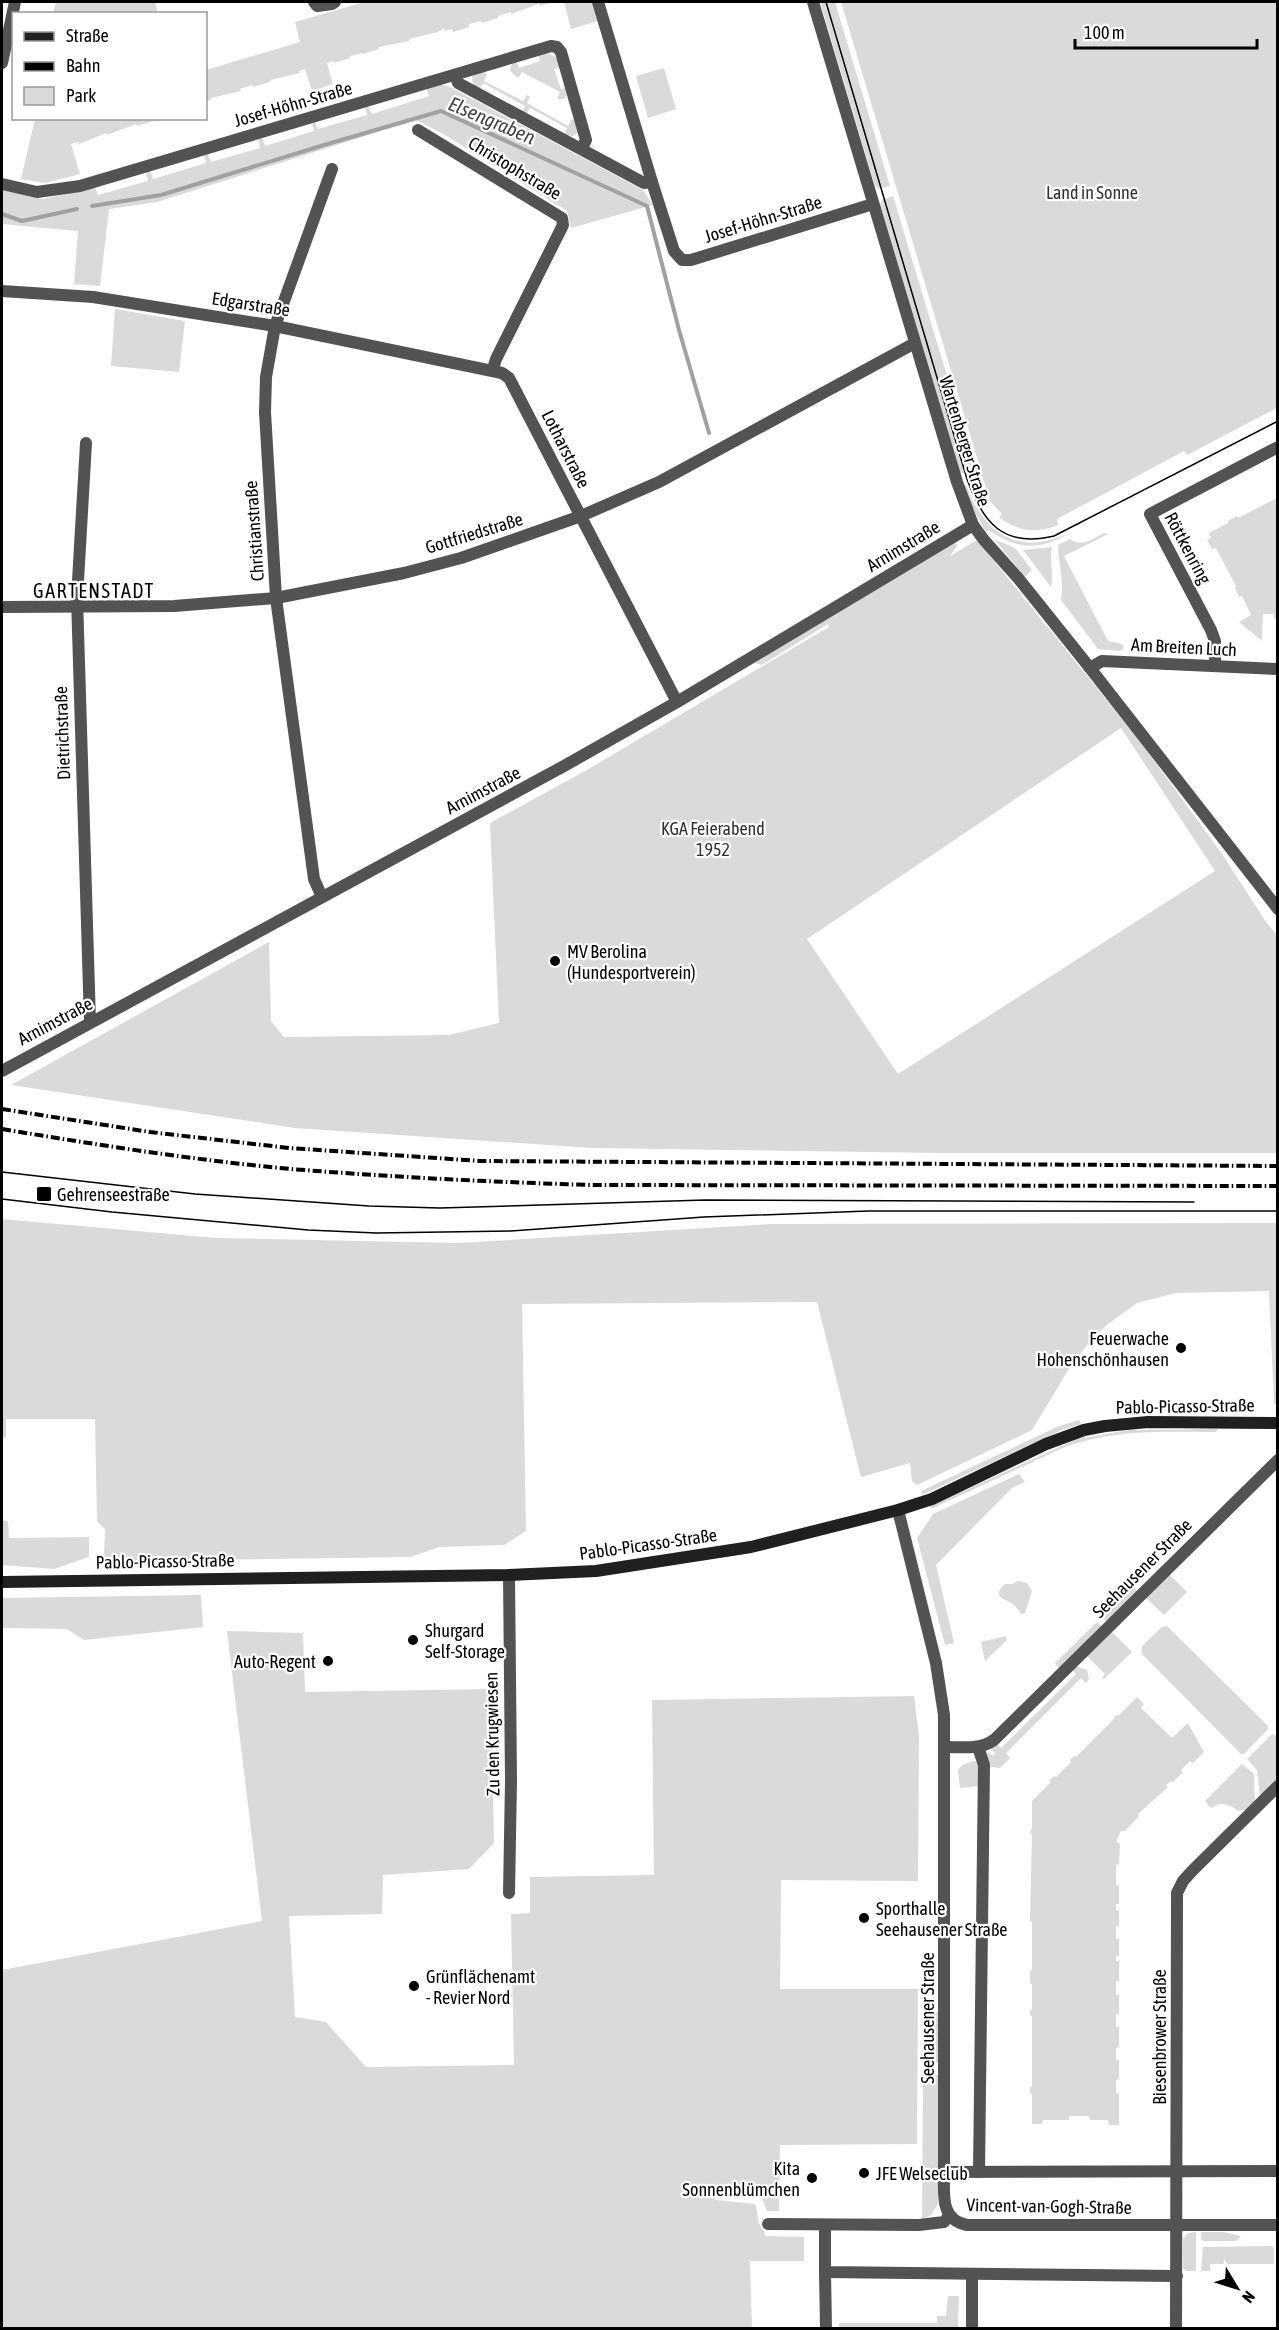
<svg xmlns="http://www.w3.org/2000/svg" width="1279" height="2330" viewBox="0 0 1279 2330" font-family="'Asap Condensed',sans-serif">
<style>
.green{fill:#dadada;fill-rule:evenodd}
.lines{fill:none;stroke-linecap:round;stroke-linejoin:round}
.stream{stroke:#a1a1a1;stroke-width:4}
.minor{stroke:#535353;stroke-width:12}
.tertiary{stroke:#535353;stroke-width:12}
.secondary{stroke:#202020;stroke-width:12}
.tram{stroke:#000;stroke-width:1.5}
.rail{stroke:#000;stroke-width:4;stroke-dasharray:9 3 1.5 3;stroke-linecap:butt}
.poi-dot{fill:#000;stroke:#fff;stroke-width:2}
.labels{text-anchor:middle;dominant-baseline:central;stroke-width:4.5;stroke-linejoin:round;paint-order:stroke}
.street-label{font-size:18px;fill:#000;stroke:#fff}
.park-label{font-size:18px;fill:#313131;stroke:#fff}
.poi-label{font-size:18px;fill:#000;stroke:#fff;text-anchor:start}
.water-label{font-size:20px;font-style:italic;fill:#424242;stroke:#fff}
.neighbourhood-label{font-size:20px;letter-spacing:1.5px;fill:#000;stroke:#fff}
</style>
<rect width="100%" height="100%" fill="#fff"/>
<g class="green">
<polygon points="56,2 155,2 158,13 53,13"/>
<polygon points="364,2 554,2 540,6 539,4 511,14 511,12 498,16 498,18 482,23 481,21 469,24 469,27 453,32 452,29 445,31 444,28 438,32 409,39 409,41 379,47 379,49 363,54 362,53 350,56 350,58 334,63 333,61 327,63 333,84 312,91 305,69 299,71 300,73 270,80 270,82 253,87 252,85 240,89 241,91 211,98 211,100 206,101 206,70 300,42 295,22"/>
<polygon points="564,2 595,2 601,20 571,29"/>
<polygon points="820,2 835,2 890,186 879,189 875,186"/>
<path d="M841,2h436v406l-90,47 -3,-4 -127,68 1,6c-21,9 -42,6 -59,-8l3,-3 -12,-13 -7,-23z"/>
<polygon points="547,53 556,57 562,66 554,69 561,89 567,87 568,94 564,99 557,99 560,92 522,72 518,78 510,71 511,65 516,60 519,68 540,61 538,54"/>
<polygon points="664,68 676,109 648,118 636,76"/>
<polygon points="483,72 487,74 484,81 523,101 527,95 530,97 527,103 568,126 572,119 575,120 579,132 573,136 564,135 567,128 530,108 526,114 522,112 525,106 483,83 479,90 473,85 472,77 476,73"/>
<polygon points="440,84 450,87 643,190 653,205 571,228 567,211 445,135 416,120 157,202 109,209 100,286 74,284 78,231 2,224 2,190 43,199 95,187 98,195 148,181 146,172 150,170 153,179 206,163 204,155 208,154 211,162 260,148 258,139 262,138 265,146 314,131 312,124 315,122 318,129 367,115 365,107 368,106 372,114 429,96 426,88"/>
<polygon points="35,119 35,118 156,119 154,121 137,126 136,124 107,135 106,133 79,144 78,142 71,144 80,174 45,183 21,179"/>
<polygon points="893,196 975,469 963,473 960,472 880,204 882,200"/>
<polygon points="115,309 185,321 179,372 111,366"/>
<path d="M966,485c12,33 35,62 74,57 9,-1 20,-6 26,-7 -28,16 -51,14 -77,-5l-3,2 -16,-29 -6,-15z"/>
<polygon points="1277,495 1277,619 1274,619 1274,614 1263,614 1262,641 1239,622 1251,615 1242,596 1239,597 1235,588 1236,586 1216,548 1212,549 1207,540 1211,538 1209,533 1228,523 1228,521 1237,516 1238,518 1277,498"/>
<path d="M1104,533l4,1 -44,22 44,85 14,3 2,4 -4,3 -22,-2 -37,-49c4,-14 -3,-39 -3,-55l12,-6c12,9 22,0 34,-6z"/>
<polygon points="994,539 1015,548 1032,570 1025,577"/>
<path d="M977,540l162,200 83,114 44,68 11,13v218h-335l-349,-5 -298,-20 -284,-43 258,-143 2,79 13,16 165,-2 50,-12 -9,-200 95,-52 244,-144 -1,-3 -66,41 -9,-3 203,-120 1,4 -7,10zM1121,728l94,143 -317,203 -91,-135z"/>
<path d="M1052,547c-3,14 2,26 -1,40l-28,-37z"/>
<polygon points="2,1219 215,1238 459,1243 771,1224 1277,1223 1277,1404 1274,1404 1269,1291 1176,1293 1137,1303 1108,1324 1092,1339 1070,1367 1032,1430 917,1485 912,1481 910,1463 861,1477 817,1302 522,1304 526,1531 504,1545 439,1547 411,1557 136,1561 104,1557 105,1529 97,1521 95,1419 6,1419 6,1438 2,1438"/>
<polygon points="1079,1420 1081,1424 1062,1430 922,1495 921,1491 1059,1426"/>
<path d="M1218,1429l-2,3c-55,0 -98,-3 -151,15l-134,62 -1,-3 147,-67 52,-9z"/>
<polygon points="1019,1474 1025,1482 1013,1487 936,1565 954,1643 945,1645 917,1538 933,1514"/>
<polygon points="2,1520 8,1521 9,1538 89,1537 89,1557 54,1569 2,1565"/>
<polygon points="1168,1573 1187,1592 1164,1615 1145,1597"/>
<path d="M1018,1581l9,2 5,8 -7,22 -3,1c-3,-2 -5,-6 -7,-8 -7,-8 -26,-7 -10,-22h7z"/>
<polygon points="1133,1586 1138,1592 1107,1622 1102,1617"/>
<polygon points="201,1595 203,1627 84,1640 67,1629 2,1628 2,1598"/>
<polygon points="1097,1622 1102,1627 1060,1669 1055,1663"/>
<polygon points="1167,1626 1268,1726 1268,1729 1244,1754 1241,1754 1142,1654 1142,1646 1162,1627"/>
<path d="M227,1631l76,2 2,59 186,-3 3,154 -25,26 -86,6 -1,39 -93,2 6,101 31,5 40,45 148,-2 -3,-151 19,-1v-36l124,-2 -2,-175 262,-4 5,40 -1,145 -137,-1 -1,109h138l-1,155 -137,1 -1,66h-12l-6,-15 -50,-4 5,8 39,4c3,7 2,12 4,19 2,5 6,7 6,13l39,1v24h-54l2,67h-750v-358l260,-49z"/>
<polygon points="1111,1631 1132,1652 1104,1679 1102,1678 1105,1674 1087,1656"/>
<polygon points="1006,1636 1007,1640 985,1661 981,1642"/>
<polygon points="1076,1666 1087,1670 1089,1679 1086,1683 1081,1678 1006,1753 1010,1758 1000,1768 991,1767 987,1755 988,1752 993,1756 995,1753 991,1749 996,1744 1001,1748 1076,1674 1072,1670"/>
<polygon points="1137,1697 1144,1704 1141,1708 1172,1738 1188,1723 1204,1752 1193,1763 1190,1761 1181,1770 1183,1772 1173,1782 1171,1781 1166,1785 1168,1787 1138,1814 1139,1816 1125,1831 1121,1831 1116,1841 1120,1844 1119,1864 1116,1865 1116,1885 1119,1885 1119,1904 1116,1904 1116,1910 1119,1911 1119,1926 1116,1926 1116,1939 1119,1939 1119,1956 1116,1956 1116,1961 1119,1961 1119,1981 1116,1981 1116,1995 1119,1995 1119,2014 1116,2014 1116,2027 1119,2027 1119,2047 1116,2048 1116,2060 1119,2060 1119,2079 1116,2080 1116,2093 1119,2093 1119,2125 1109,2125 1108,2120 1090,2120 1089,2116 1069,2116 1069,2120 1043,2120 1042,2124 1032,2124 1032,2094 1030,2093 1030,2087 1032,2087 1032,2016 1030,2016 1030,2010 1032,2010 1032,1984 1030,1983 1030,1971 1032,1970 1032,1922 1030,1921 1032,1834 1030,1834 1032,1827 1032,1801 1051,1782 1049,1781 1054,1776 1056,1777 1071,1762 1070,1760 1074,1756 1076,1757 1113,1720 1116,1715 1118,1716"/>
<polygon points="1272,1734 1277,1736 1277,1780 1260,1798 1257,1770 1247,1759"/>
<polygon points="974,1761 980,1764 980,1786 960,1788 958,1770 962,1765"/>
<path d="M1242,1764l12,10 1,30 -5,5 -12,2c-9,-7 -17,-10 -27,-3l-6,-7z"/>
<polygon points="923,2012 939,2012 938,2062 922,2065"/>
<polygon points="923,2072 938,2075 938,2204 931,2215 922,2219"/>
<polygon points="1196,2232 1196,2271 1186,2271 1183,2268 1183,2239 1188,2233"/>
<polygon points="1201,2232 1224,2232 1241,2236 1236,2241 1204,2241 1201,2239"/>
<polygon points="1271,2246 1274,2248 1274,2264 1210,2264 1210,2271 1201,2271 1203,2247"/>
<polygon points="948,2296 959,2296 958,2328 839,2328 839,2323 937,2323 937,2316 946,2316"/>
</g>
<g class="lines">
<g class="stream">
<polyline points="92,206 161,195 324,145 441,111 647,206 679,330 709,433"/>
<polyline points="2,214 22,221 77,209"/>
</g>
<g class="minor">
<polyline points="314,2 317,6 332,4 335,2"/>
<polyline points="598,2 652,182"/>
<polyline points="2,63 15,2"/>
<polyline points="455,75 458,83 644,183 652,182 674,251 682,260 691,260 873,204"/>
<polyline points="418,130 562,218 563,225 496,359 493,369"/>
<polyline points="2,184 37,192 80,186 551,46 557,47 561,52 586,140 582,148"/>
<polyline points="2,291 93,297 275,326 502,373 509,378 677,702"/>
<polyline points="86,443 77,598 90,1022"/>
<polyline points="2,607 174,606 276,598 404,573 461,558 581,516 659,482 915,343"/>
<polyline points="1215,666 1215,641 1211,630 1150,514 1278,447"/>
<polyline points="1090,668 1102,661 1278,669"/>
<polyline points="322,897 314,879 276,598 265,412 266,377 275,326 332,169"/>
<polyline points="2,1071 564,766 677,702 973,525"/>
<path d="M945,1747c17,0 35,3 49,-7l284,-280"/>
<polyline points="978,1747 984,1765 979,2172"/>
<polyline points="509,1893 511,1781 509,1575"/>
<polyline points="944,2172 1278,2171"/>
<polyline points="768,2224 919,2225 944,2222 949,2216"/>
<polyline points="825,2225 825,2272 1177,2276"/>
<polyline points="825,2272 826,2328"/>
<polyline points="972,2275 972,2328"/>
<polyline points="1176,2328 1177,1893 1183,1881 1192,1871 1278,1786"/>
</g>
<g class="tertiary">
<polyline points="813,2 957,482 973,525 984,540 1018,578 1090,668 1278,909"/>
<path d="M898,1510l38,153 8,52v457c0,22 -4,48 23,53h311"/>
</g>
<polyline class="secondary" points="2,1582 509,1575 596,1571 751,1547 898,1510 932,1499 1046,1444 1084,1430 1105,1426 1148,1422 1278,1423"/>
<g class="tram">
<path d="M826,2l141,477c16,44 36,69 87,57l224,-115"/>
<polyline points="2,1172 195,1194 369,1206 440,1208 705,1200 1194,1202"/>
<polyline points="2,1199 112,1212 308,1230 376,1233 511,1231 704,1217 868,1211 1278,1211"/>
</g>
<g class="rail">
<polyline points="2,1109 150,1132 289,1148 480,1161 1278,1166"/>
<path d="M2,1129c96,16 192,31 289,40 100,8 200,13 301,16l686,1"/>
</g>
</g>
<g class="poi-dot">
<circle cx="555" cy="961" r="6"/>
<rect x="36" y="1186" width="16" height="16" rx="3"/>
<circle cx="1181" cy="1348" r="6"/>
<circle cx="413" cy="1640" r="6"/>
<circle cx="328" cy="1661" r="6"/>
<circle cx="864" cy="1918" r="6"/>
<circle cx="414" cy="1986" r="6"/>
<circle cx="864" cy="2173" r="6"/>
<circle cx="812" cy="2178" r="6"/>
</g>
<g class="labels">
<g class="street-label">
<text transform="translate(293 104) rotate(-16)">Josef-Höhn-Straße</text>
<text transform="translate(515 168) rotate(31)">Christophstraße</text>
<text transform="translate(763 219) rotate(-17)">Josef-Höhn-Straße</text>
<text transform="translate(251 304) rotate(9)">Edgarstraße</text>
<text transform="translate(965 441) rotate(73)">Wartenberger Straße</text>
<text transform="translate(566 449) rotate(63)">Lotharstraße</text>
<text transform="translate(254 531) rotate(-94)">Christianstraße</text>
<text transform="translate(474 533) rotate(-17)">Gottfriedstraße</text>
<text transform="translate(903 546) rotate(-31)">Arnimstraße</text>
<text transform="translate(1188 548) rotate(62)">Röttkenring</text>
<text transform="translate(1184 647) rotate(3)">Am Breiten Luch</text>
<text transform="translate(62 733) rotate(-92)">Dietrichstraße</text>
<text transform="translate(483 790) rotate(-28)">Arnimstraße</text>
<text transform="translate(55 1021) rotate(-28)">Arnimstraße</text>
<text transform="translate(1185 1406) rotate(-1)">Pablo-Picasso-Straße</text>
<text transform="translate(648 1544) rotate(-8)">Pablo-Picasso-Straße</text>
<text transform="translate(165 1561) rotate(-1)">Pablo-Picasso-Straße</text>
<text transform="translate(1142 1568) rotate(-45)">Seehausener Straße</text>
<text transform="translate(492 1734) rotate(-91)">Zu den Krugwiesen</text>
<text transform="translate(927 2018) rotate(-90)">Seehausener Straße</text>
<text transform="translate(1159 2037) rotate(-90)">Biesenbrower Straße</text>
<text transform="translate(1049 2206) rotate(1)">Vincent-van-Gogh-Straße</text>
</g>
<g class="park-label">
<text x="1092" y="192">Land in Sonne</text>
<text x="713" y="828">KGA Feierabend<tspan x="713" dy="21">1952</tspan></text>
</g>
<g class="poi-label">
<text x="567" y="951">MV Berolina<tspan x="567" dy="21">(Hundesportverein)</tspan></text>
<text x="57" y="1194">Gehrenseestraße</text>
<text x="1169" y="1338" text-anchor="end">Feuerwache<tspan x="1169" dy="21">Hohenschönhausen</tspan></text>
<text x="425" y="1630">Shurgard<tspan x="425" dy="21">Self-Storage</tspan></text>
<text x="316" y="1661" text-anchor="end">Auto-Regent</text>
<text x="876" y="1908">Sporthalle<tspan x="876" dy="21">Seehausener Straße</tspan></text>
<text x="426" y="1976">Grünflächenamt<tspan x="426" dy="21">- Revier Nord</tspan></text>
<text x="800" y="2168" text-anchor="end">Kita<tspan x="800" dy="21">Sonnenblümchen</tspan></text>
<text x="876" y="2173">JFE Welseclub</text>
</g>
<g class="water-label">
<text transform="translate(492 120) rotate(23)">Elsengraben</text>
</g>
<g class="neighbourhood-label">
<text x="94" y="590">GARTENSTADT</text>
</g>
</g>
<rect width="1279" height="2330" fill="none" stroke="#000000" stroke-width="6"/>
<rect x="12" y="12" width="195" height="108" fill="#ffffff" stroke="#999999" stroke-width="1.5"/>
<rect x="24" y="32" width="30" height="9" fill="#202020" stroke="#999999" stroke-width="1.5"/>
<text x="66" y="42" font-size="18" fill="#000000">Straße</text>
<rect x="24" y="62" width="30" height="9" fill="#000000" stroke="#999999" stroke-width="1.5"/>
<text x="66" y="72" font-size="18" fill="#000000">Bahn</text>
<rect x="24" y="87" width="30" height="18" fill="#dadada" stroke="#999999" stroke-width="1.5"/>
<text x="66" y="102" font-size="18" fill="#000000">Park</text>
<g transform="translate(1237 2288) rotate(128)" stroke="#ffffff" stroke-width="4.5" paint-order="stroke">
<path d="M0-4.5L10 22L0 15L-10 22Z" fill="#000000"/>
<text y="-9" font-size="16" font-weight="bold" text-anchor="middle" fill="#000000">N</text>
</g>
<path d="M1075 39v9h182v-9" fill="none" stroke="#000000" stroke-width="3"/>
<text x="1084" y="39" font-size="18" fill="#000000" stroke="#ffffff" stroke-width="4.5" paint-order="stroke">100 m</text>
</svg>
